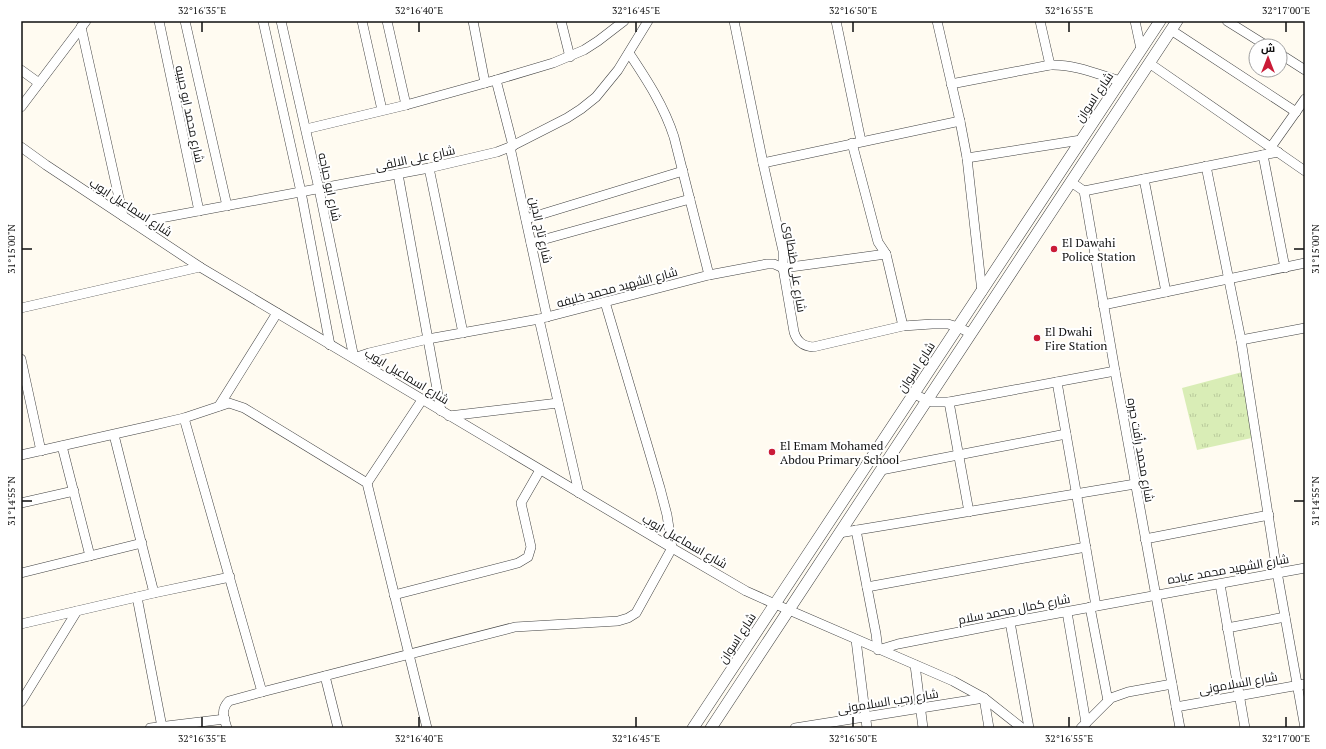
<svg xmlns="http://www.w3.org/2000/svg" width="1326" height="749" viewBox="0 0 1326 749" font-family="'PT Serif',Cairo,serif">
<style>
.grass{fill:url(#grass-tufts)}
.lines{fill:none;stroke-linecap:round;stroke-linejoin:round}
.minor-casing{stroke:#424242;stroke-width:10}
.tertiary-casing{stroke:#424242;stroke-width:12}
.minor{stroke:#fff;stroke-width:9}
.tertiary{stroke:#fff;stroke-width:11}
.ticks{fill:none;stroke:#0f0f0f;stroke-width:1.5}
.poi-dot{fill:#ca1b37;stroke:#fff;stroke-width:1.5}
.labels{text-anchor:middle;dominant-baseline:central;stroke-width:4;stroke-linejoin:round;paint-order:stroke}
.street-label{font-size:12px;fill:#0f0f0f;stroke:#fff}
.poi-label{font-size:12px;fill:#0f0f0f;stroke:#fff;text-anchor:start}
.neatline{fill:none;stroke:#0f0f0f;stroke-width:1.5}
.ticks-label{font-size:10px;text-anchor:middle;fill:#0f0f0f}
</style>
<defs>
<pattern id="grass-tufts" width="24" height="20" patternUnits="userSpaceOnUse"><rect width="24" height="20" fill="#d9edb6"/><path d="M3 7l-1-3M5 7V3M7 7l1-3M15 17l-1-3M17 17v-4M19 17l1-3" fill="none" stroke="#b9ca9b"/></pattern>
</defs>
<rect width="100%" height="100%" fill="#fffbf1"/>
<polygon class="grass" points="1246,371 1256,437 1197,450 1182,388"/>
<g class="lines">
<g class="minor-casing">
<g id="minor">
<polyline points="159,21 199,211"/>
<polyline points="185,21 227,206"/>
<polyline points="263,21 301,192 330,345"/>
<polyline points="281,21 319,189 354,358 369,353 428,339 539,319 709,275 767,264 774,264 783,268 886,254"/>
<polyline points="362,21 382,110"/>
<polyline points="387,21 406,105"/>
<polyline points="473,21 485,83"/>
<polyline points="561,21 570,57"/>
<path d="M734,21l29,142 20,88v17l11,64c3,10 9,14 19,15l90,-21 29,-2h16l10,3 12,6"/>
<polyline points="836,21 861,141"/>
<polyline points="937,21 960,121 967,158 982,292"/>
<polyline points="1040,21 1050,65"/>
<polyline points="1135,21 1141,49"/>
<polyline points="1227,21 1267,46"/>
<polyline points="81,27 123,216"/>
<polyline points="1171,30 1296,112"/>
<path d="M629,53c18,27 35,53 45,84l35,138"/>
<polyline points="1280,54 1305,70"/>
<polyline points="1149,63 1305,171"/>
<polyline points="21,70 39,83"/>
<polyline points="496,80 513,146"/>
<path d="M951,84l99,-19c24,-1 47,9 70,16"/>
<polyline points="21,107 86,21"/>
<polyline points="306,129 406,105 496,80 553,63 584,50 598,41 624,21"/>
<polyline points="852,143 878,242 886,254 903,326"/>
<polyline points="21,147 46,165 200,267 672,548 746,591 775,604 953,681 984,698 1022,728"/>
<polyline points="510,147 547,317"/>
<polyline points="1271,147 1305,99"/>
<polyline points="1263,155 1285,268"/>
<polyline points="967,158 1081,140"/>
<polyline points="763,163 960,121"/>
<polyline points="1206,166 1241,340 1277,572 1305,728"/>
<polyline points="429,168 463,333"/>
<polyline points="398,174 441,411"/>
<polyline points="1144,179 1166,292"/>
<polyline points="1071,182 1084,191 1115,371 1180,728"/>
<polyline points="1084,191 1278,152"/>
<polyline points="526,219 683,171"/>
<polyline points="134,223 429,168 497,152 510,147 567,118 581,109 596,97 618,70 648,21"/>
<polyline points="531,243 690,199"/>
<polyline points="1103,305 1305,263"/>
<polyline points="21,308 200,267"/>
<polyline points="539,319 579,493"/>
<polyline points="1241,340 1305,328"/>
<polyline points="21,359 41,451"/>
<polyline points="1057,382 1096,606"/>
<polyline points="914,394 931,402 949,402 1115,371"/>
<polyline points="949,402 969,512"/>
<polyline points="219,406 277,313"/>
<polyline points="449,416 558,403"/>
<polyline points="184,418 262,692"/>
<polyline points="114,435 154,593"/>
<polyline points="62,446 90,556"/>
<polyline points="21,455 150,426 184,418 229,403 244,408 367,483 427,728"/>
<polyline points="881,470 1066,434"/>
<polyline points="367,483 422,400"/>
<polyline points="21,503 74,491"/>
<polyline points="856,530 876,634 878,650 898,644 1010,622 1305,568"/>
<polyline points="839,533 1135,484"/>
<polyline points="1145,539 1269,515"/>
<polyline points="21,573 142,543"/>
<polyline points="1220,584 1245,728"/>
<polyline points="867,587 1086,547"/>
<polyline points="394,595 518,563 528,557 531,547 521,503 540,470"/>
<polyline points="137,597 162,727"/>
<polyline points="1090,607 1108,701"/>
<polyline points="1067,612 1086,723"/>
<polyline points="1010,622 1029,728"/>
<polyline points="21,624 154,593 230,577"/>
<polyline points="1227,628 1285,617"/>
<polyline points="856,640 867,728"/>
<polyline points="915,665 923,728"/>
<polyline points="325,676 338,728"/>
<polyline points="21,702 77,611"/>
<polyline points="1176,707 1305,684"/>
<polyline points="150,728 225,719"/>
<path d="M227,728c-3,-10 -7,-18 2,-27l33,-9 253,-65 103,-6 10,-3 8,-5 36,-65 -5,-33 -7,-27 -55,-186"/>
<polyline points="795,728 984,698 989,728"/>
<polyline points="1081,728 1111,698 1128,692 1172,684"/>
</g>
</g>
<g class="tertiary-casing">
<g id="tertiary">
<polyline points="693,728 1160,21"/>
<polyline points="711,728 1177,21"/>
</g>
</g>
<use href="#minor" class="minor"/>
<use href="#tertiary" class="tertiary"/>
</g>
<path class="ticks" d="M202,22v10M419,22v10M636,22v10M853,22v10M1069,22v10M1286,22v10M22,249h10M1294,249h10M22,501h10M1294,501h10M202,717v10M419,717v10M636,717v10M853,717v10M1069,717v10M1286,717v10"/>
<g class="poi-dot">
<circle cx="1054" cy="249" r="4"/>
<circle cx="1037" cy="338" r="4"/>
<circle cx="772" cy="452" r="4"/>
</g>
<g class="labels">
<g class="street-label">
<text transform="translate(1094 97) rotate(-56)">شارع اسوان</text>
<text transform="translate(190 114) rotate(78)">شارع محمد ابو حبيبه</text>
<text transform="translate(415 158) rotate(-12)">شارع على الالفى</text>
<text transform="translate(330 187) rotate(78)">شارع ابو حباجه</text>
<text transform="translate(131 207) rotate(33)">شارع اسماعيل ايوب</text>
<text transform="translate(541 230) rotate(78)">شارع تاج الدين</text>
<text transform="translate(795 267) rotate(81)">شارع على طنطاوى</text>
<text transform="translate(617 287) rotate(-15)">شارع الشهيد محمد خليفه</text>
<text transform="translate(916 367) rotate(-57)">شارع اسوان</text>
<text transform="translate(407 376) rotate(31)">شارع اسماعيل ايوب</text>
<text transform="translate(1141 450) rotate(80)">شارع محمد رأفت جيره</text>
<text transform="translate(685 541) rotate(30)">شارع اسماعيل ايوب</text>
<text transform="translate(1228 569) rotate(-10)">شارع الشهيد محمد عباده</text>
<text transform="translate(1014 609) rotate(-11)">شارع كمال محمد سلام</text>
<text transform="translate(737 638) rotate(-57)">شارع اسوان</text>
<text transform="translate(1238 683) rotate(-10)">شارع السلامونى</text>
<text transform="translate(888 701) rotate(-9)">شارع رجب السلامونى</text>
</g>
<g class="poi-label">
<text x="1062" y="242">El Dawahi<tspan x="1062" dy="14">Police Station</tspan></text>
<text x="1045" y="331">El Dwahi<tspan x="1045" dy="14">Fire Station</tspan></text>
<text x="780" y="445">El Emam Mohamed<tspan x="780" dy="14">Abdou Primary School</tspan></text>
</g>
</g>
<rect width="1326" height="749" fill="none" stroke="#ffffff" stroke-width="44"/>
<g transform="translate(1268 58)"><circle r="19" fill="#ffffff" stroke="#9f9f9f"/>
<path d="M0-3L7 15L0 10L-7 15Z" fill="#ca1b37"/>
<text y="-6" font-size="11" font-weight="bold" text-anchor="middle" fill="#0f0f0f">ش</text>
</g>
<rect x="22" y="22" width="1282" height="705" class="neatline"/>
<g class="ticks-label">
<text x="202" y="14">32°16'35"E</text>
<text x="419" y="14">32°16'40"E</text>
<text x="636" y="14">32°16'45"E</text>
<text x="853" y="14">32°16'50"E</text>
<text x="1069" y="14">32°16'55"E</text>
<text x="1286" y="14">32°17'00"E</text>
<text transform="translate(11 249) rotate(-90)" y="4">31°15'00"N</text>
<text transform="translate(1315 249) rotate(-90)" y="4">31°15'00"N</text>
<text transform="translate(11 501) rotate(-90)" y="4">31°14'55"N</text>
<text transform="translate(1315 501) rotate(-90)" y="4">31°14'55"N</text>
<text x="202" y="742">32°16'35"E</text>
<text x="419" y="742">32°16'40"E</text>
<text x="636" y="742">32°16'45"E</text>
<text x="853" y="742">32°16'50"E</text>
<text x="1069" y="742">32°16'55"E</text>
<text x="1286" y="742">32°17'00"E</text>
</g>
</svg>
